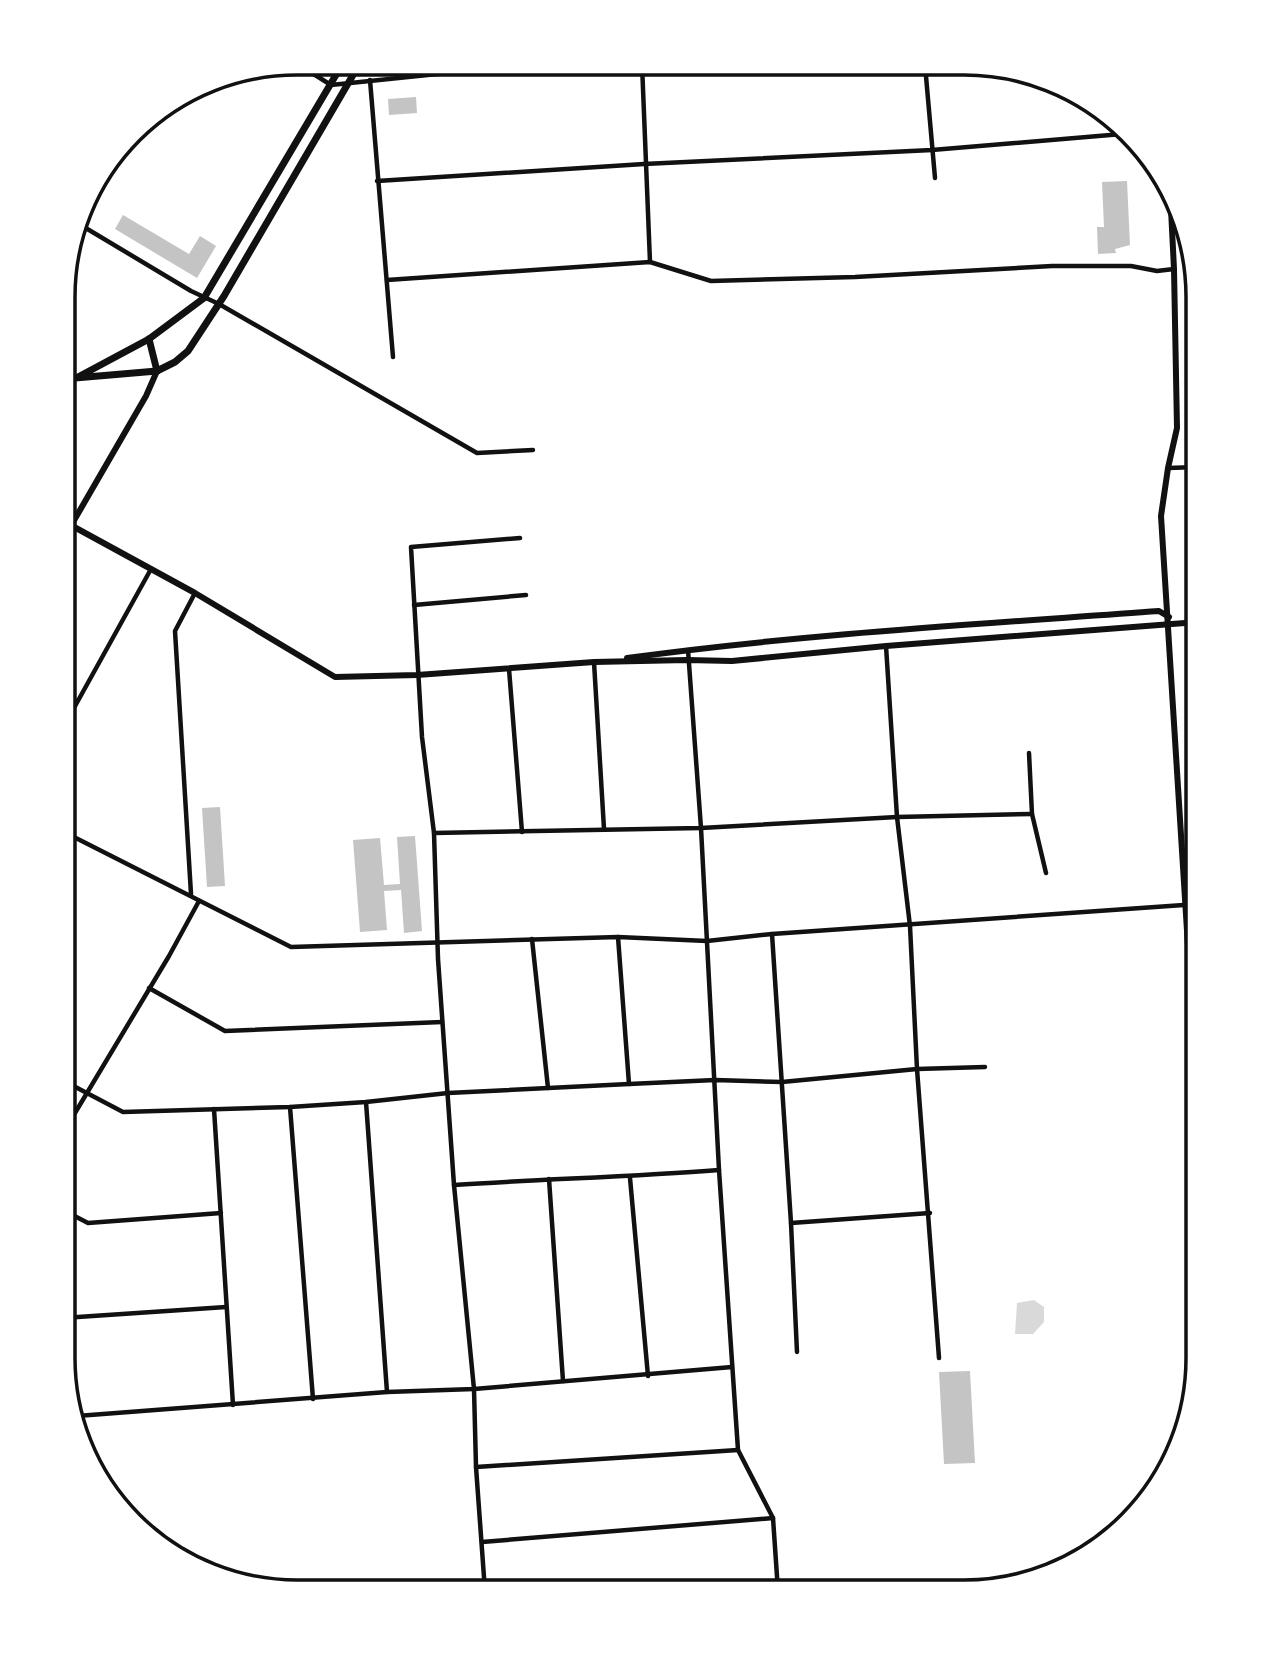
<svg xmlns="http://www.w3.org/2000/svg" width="1261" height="1655" viewBox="0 0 1261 1655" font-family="Helvetica,sans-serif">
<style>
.water{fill:#d9d9d9}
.building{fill:#c4c4c4}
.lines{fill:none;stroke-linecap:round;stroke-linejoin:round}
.minor{stroke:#111;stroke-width:4.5}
.tertiary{stroke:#111;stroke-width:6}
.secondary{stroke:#111;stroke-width:7}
.rim{fill:none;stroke:#111;stroke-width:3.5}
</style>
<rect width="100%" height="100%" fill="#fff"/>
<polygon class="water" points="1034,1300 1044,1307 1044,1322 1033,1334 1015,1334 1017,1303"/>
<g class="building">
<polygon points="416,97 417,113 389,115 388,99"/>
<polygon points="1127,181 1130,245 1115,249 1116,253 1098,254 1097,227 1104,227 1102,182"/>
<polygon points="123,215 189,254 200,236 216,246 197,278 115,229"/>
<polygon points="220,807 225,886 207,887 202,808"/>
<polygon points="415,836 422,931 404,933 401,890 384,891 387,930 360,932 353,840 380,838 384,885 400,884 397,837"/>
<polygon points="970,1371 975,1463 944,1464 939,1372"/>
</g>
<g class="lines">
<g class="minor">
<polyline points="296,63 331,85 533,64"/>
<polyline points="642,64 650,262"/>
<polyline points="925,65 935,178"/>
<polyline points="370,80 393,357"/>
<polyline points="377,181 644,164 932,150 1122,134"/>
<polyline points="79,224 191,291 219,304 477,453 533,450"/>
<polyline points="387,280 650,262 711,281 855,277 1052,266 1131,266 1157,271 1174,269"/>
<polyline points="1168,468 1198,467"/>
<polyline points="414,605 526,595"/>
<polyline points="886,646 897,817 910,926 917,1069 939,1358"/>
<polyline points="688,650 701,828 719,1170 738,1450 773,1518 778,1591"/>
<polyline points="594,662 604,829"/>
<polyline points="509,669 522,832"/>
<polyline points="64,726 151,569"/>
<polyline points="1029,753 1032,814 1046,873"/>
<polyline points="64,832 291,947 618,937 707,941 772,934 1198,904"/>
<polyline points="434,833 701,828 897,817 1032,814"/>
<polyline points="64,852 68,834"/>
<polyline points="191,894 175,631 195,593"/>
<polyline points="772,934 791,1223 797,1352"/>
<polyline points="618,937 629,1084"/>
<polyline points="532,939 548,1088"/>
<polyline points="149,988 225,1031 442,1022"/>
<polyline points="64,1081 123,1112 290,1107 366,1102 448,1093 629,1084 715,1080 782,1082 917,1069 985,1067"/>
<polyline points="366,1102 387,1392"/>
<polyline points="290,1107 313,1399"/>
<polyline points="214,1109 233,1405"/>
<polyline points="63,1133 169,956 199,901"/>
<polyline points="630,1178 648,1376"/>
<polyline points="549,1179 563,1381"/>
<path d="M454,1185c88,-6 177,-8 265,-15"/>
<polyline points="63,1210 88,1223 221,1213"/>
<polyline points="791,1223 930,1213"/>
<polyline points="63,1318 226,1307"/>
<polyline points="77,1416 387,1392 474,1389 732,1367"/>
<polyline points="476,1467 738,1450"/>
<polyline points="482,1542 773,1518"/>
<polyline points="485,1591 476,1467 474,1389 454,1185 438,959 434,833 422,737 411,547 520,538"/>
</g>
<g class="tertiary">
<polyline points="1170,189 1174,269 1177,428 1168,468 1161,516 1198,1106"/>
<polyline points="65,522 195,593 335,677 417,675 594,662 687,660 732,661 886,646 1198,622"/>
<polyline points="65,536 146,396 157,371"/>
<path d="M627,658c176,-24 354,-34 532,-47l10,6"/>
</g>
<g class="secondary">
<polyline points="149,339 157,371"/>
<polyline points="78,377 149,339 204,298 343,63"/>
<polyline points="65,381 75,378 157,371 175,362 188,351 224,296 360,63"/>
</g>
</g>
<path d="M0 0H1261V1655H0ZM297 75H964A222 222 0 0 1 1186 297V1358A222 222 0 0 1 964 1580H297A222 222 0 0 1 75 1358V297A222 222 0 0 1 297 75Z" fill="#fff" fill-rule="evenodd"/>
<path class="rim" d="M297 75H964A222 222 0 0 1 1186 297V1358A222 222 0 0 1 964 1580H297A222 222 0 0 1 75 1358V297A222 222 0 0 1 297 75Z"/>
</svg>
